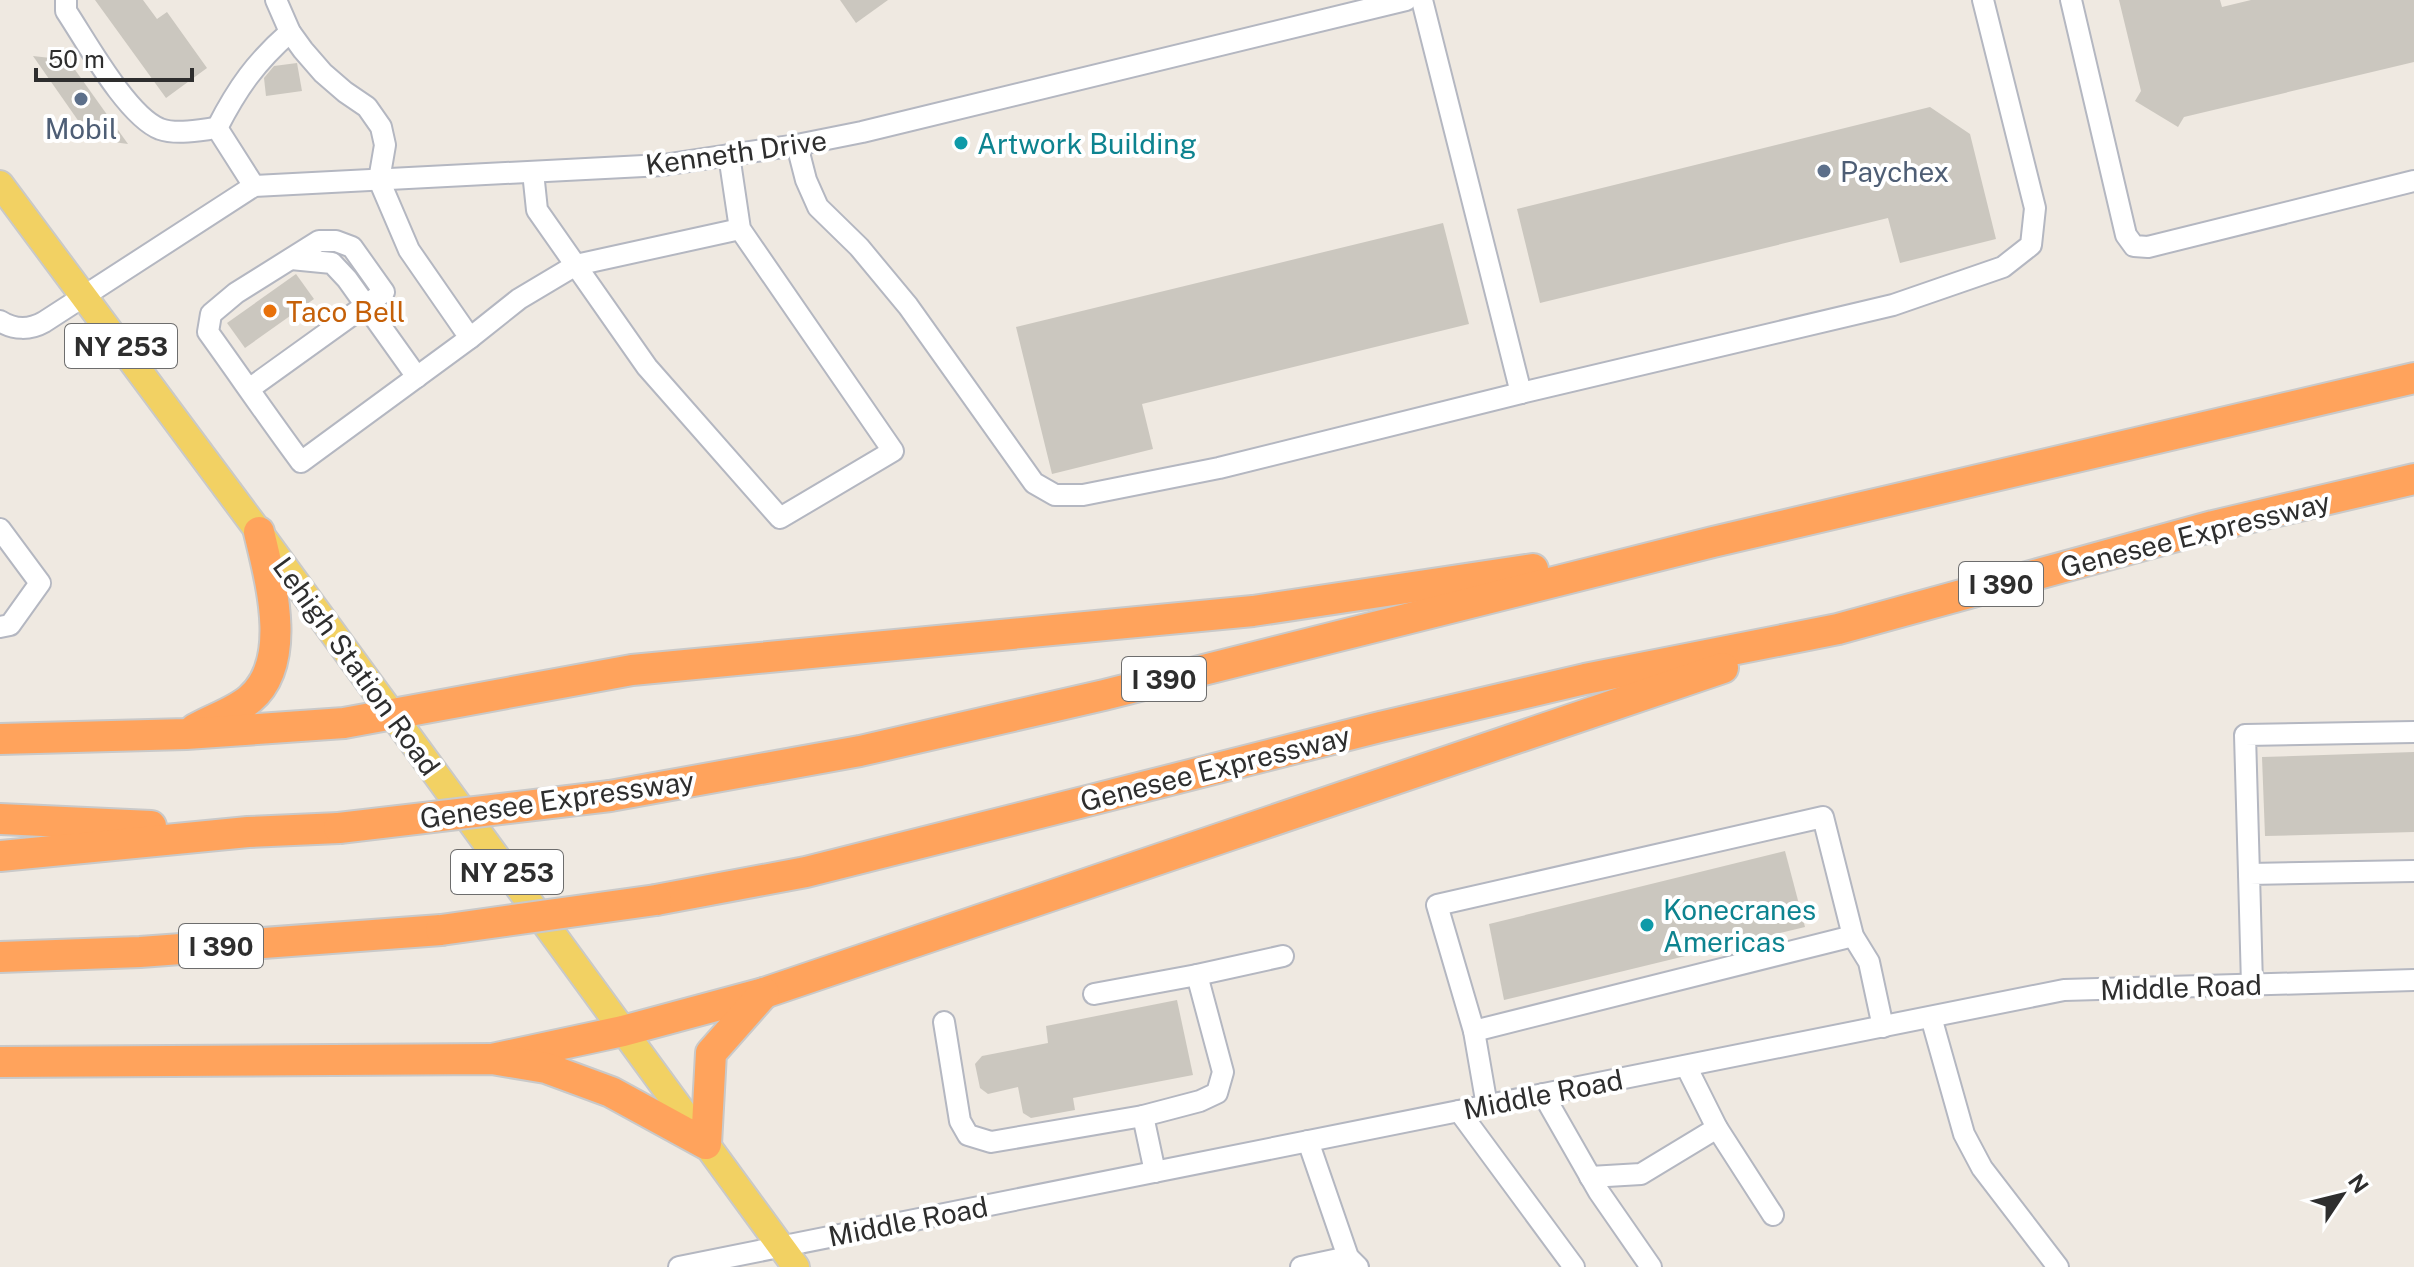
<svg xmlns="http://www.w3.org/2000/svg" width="2414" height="1267" viewBox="0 0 2414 1267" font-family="'Public Sans',sans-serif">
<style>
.building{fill:#cbc7bf}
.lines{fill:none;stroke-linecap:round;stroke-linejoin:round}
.minor-casing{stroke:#b4b7c1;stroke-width:24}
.major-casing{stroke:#c9c9c9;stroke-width:30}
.highway-casing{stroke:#c9c9c9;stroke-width:34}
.minor{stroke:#fff;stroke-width:20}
.major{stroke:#f2d163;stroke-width:26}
.highway{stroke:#ffa35c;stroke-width:30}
.highway-bridge-casing{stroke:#c9c9c9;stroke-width:34;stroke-linecap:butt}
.highway-bridge{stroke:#ffa35c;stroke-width:30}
.service-dot{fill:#5c6f8a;stroke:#fff;stroke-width:3}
.culture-dot{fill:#0f9aa8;stroke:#fff;stroke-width:3}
.food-dot{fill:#e8710a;stroke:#fff;stroke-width:3}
.labels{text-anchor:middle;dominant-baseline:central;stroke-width:8;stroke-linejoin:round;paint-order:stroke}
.shield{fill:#fff;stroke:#6d6d6d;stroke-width:2}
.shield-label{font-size:26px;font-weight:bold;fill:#2e2e2e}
.service-label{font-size:28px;fill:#4e5e75;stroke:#fff}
.culture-label{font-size:28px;fill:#0d838f;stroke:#fff;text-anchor:start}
.street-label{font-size:28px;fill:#2e2e2e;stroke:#fff}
.food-label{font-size:28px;fill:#c56008;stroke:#fff;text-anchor:start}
</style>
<rect width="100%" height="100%" fill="#efe9e1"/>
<g class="building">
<polygon points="95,0 143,0 157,19 167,12 207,68 166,98"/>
<polygon points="840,0 888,0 856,23"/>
<polygon points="2119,0 2220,0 2222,7 2251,0 2414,0 2414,62 2184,117 2178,127 2135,101 2141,91"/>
<polygon points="33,56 68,60 128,144 91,139"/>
<polygon points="297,63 302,91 266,96 264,78 274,66"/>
<polygon points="1930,107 1970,134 1996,239 1900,263 1888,218 1540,303 1517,209"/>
<polygon points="1443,223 1469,324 1142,404 1153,449 1052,474 1016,327"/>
<polygon points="296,274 314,299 245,348 227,323"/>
<polygon points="2414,752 2414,832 2265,836 2262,757"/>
<polygon points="1785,851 1805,927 1504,1000 1489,924"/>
<polygon points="1177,1000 1193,1075 1073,1098 1075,1110 1031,1118 1023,1113 1018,1087 988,1094 980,1088 975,1064 982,1056 1048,1043 1046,1026"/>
</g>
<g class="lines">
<g class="minor-casing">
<g id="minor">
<path d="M66,0v11c20,30 61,105 94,118 17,6 40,1 57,-1l37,58"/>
<polyline points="1422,0 1521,393"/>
<polyline points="2071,0 2126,235 2134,246 2148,247 2414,181"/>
<path d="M217,128c21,-41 39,-66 73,-96"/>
<polyline points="797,145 806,180 818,207 859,247 908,306 1034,483 1055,495 1083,495 1219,468 1521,393 1893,305 2003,267 2031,245 2035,208 1983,0"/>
<polyline points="533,172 537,210 647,367 780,518 893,451 740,229 729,155"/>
<polyline points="291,259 332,263 347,279 417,377"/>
<path d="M0,321c14,9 30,9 44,1l210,-136 409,-21 134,-20 65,-13 544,-132"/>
<polyline points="470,338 519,299 576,265 740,229"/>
<path d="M249,389l135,-97 -32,-45 -16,-6h-17l-83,52 -25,21 -3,18c31,43 61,87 93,130l169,-124 -61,-88 -30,-70 6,-35 -4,-18 -14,-20 -22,-15 -22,-19 -20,-23 -13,-18 -14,-32"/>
<polyline points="0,529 40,583 10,625 0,627"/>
<polyline points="2249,874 2245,735 2414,732"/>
<polyline points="1197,975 1283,956"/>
<polyline points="2252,985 2249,874 2414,871"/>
<polyline points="1094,994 1197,975 1223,1072 1217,1093 1200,1101 1143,1116"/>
<polyline points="1931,1017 1964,1134 1982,1168 2058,1267"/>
<polyline points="944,1022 960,1121 968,1135 991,1142 1143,1116 1155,1172"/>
<polyline points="1474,1031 1853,936"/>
<polyline points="1686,1066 1717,1128 1773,1215"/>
<polyline points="1543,1094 1599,1192 1651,1267"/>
<polyline points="1487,1106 1474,1031 1437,905 1823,817 1853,936 1869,962 1883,1027"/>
<polyline points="1459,1111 1574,1267"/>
<polyline points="1308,1141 1348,1257 1358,1267"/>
<polyline points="1590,1177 1641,1174 1717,1128"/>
<polyline points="679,1267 2064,990 2414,980"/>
<polyline points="1301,1267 1348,1257"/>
</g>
</g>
<g class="major-casing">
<polyline id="major" points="0,184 259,532 796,1267"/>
</g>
<g class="highway-casing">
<g id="highway">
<path d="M195,729c17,-10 40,-17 55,-30 44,-37 20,-120 9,-167"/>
<polyline points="0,739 186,734 344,723 632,670 1253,611 1533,569"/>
<polyline points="610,796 860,751 1104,695 1713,542 2414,378"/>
<polyline points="0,819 151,826"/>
<polyline points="0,856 248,832 339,828"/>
<polyline points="656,900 806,872 1380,727 1585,679 1838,629 2213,526 2414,479"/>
<polyline points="0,957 140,952 441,930"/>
<polyline points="492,1059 623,1031 764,993 1723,668"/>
<polyline points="0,1062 492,1059 546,1068 611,1092 706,1144 711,1053 764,993"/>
</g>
</g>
<use href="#minor" class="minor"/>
<use href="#major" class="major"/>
<use href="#highway" class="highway"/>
<g class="highway-bridge-casing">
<g id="highway-bridge">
<polyline points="339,828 610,796"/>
<polyline points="441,930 656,900"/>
</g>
</g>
<use href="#highway-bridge" class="highway-bridge"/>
</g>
<g class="service-dot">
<circle cx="81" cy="99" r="8"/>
<circle cx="1824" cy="171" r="8"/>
</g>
<g class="culture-dot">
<circle cx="961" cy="143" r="8"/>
<circle cx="1647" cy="925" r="8"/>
</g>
<circle class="food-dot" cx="270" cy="311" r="8"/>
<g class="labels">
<g class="shield">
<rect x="65" y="324" width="112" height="44" rx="6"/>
<rect x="1959" y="562" width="84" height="44" rx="6"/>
<rect x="1122" y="657" width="84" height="44" rx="6"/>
<rect x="451" y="850" width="112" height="44" rx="6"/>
<rect x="179" y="924" width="84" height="44" rx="6"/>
</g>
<g class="shield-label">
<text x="121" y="346">NY 253</text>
<text x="2001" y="584">I 390</text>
<text x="1164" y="679">I 390</text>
<text x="507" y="872">NY 253</text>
<text x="221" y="946">I 390</text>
</g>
<g class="service-label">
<text x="81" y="128">Mobil</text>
<text x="1840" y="171" text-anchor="start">Paychex</text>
</g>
<g class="culture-label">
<text x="977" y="143">Artwork Building</text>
<text x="1663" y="909">Konecranes<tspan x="1663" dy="32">Americas</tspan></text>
</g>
<g class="street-label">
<text transform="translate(736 152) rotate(-8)">Kenneth Drive</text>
<text transform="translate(2195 534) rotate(-14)">Genesee Expressway</text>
<text transform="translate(357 666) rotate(54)">Lehigh Station Road</text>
<text transform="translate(1215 768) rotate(-14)">Genesee Expressway</text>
<text transform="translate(557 799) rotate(-8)">Genesee Expressway</text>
<text transform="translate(2181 987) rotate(-2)">Middle Road</text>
<text transform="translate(1543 1094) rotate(-11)">Middle Road</text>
<text transform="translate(908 1221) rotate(-11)">Middle Road</text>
</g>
<g class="food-label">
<text x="286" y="311">Taco Bell</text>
</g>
</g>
<g transform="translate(2342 1195) rotate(55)" stroke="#ffffff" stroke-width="6" paint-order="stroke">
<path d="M0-6L14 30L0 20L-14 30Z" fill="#2e2e2e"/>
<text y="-12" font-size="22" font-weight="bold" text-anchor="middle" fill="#2e2e2e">N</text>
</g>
<path d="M36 68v12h156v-12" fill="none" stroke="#2e2e2e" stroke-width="4"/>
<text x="48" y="68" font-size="24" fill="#2e2e2e" stroke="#ffffff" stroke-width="6" paint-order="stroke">50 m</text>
</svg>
